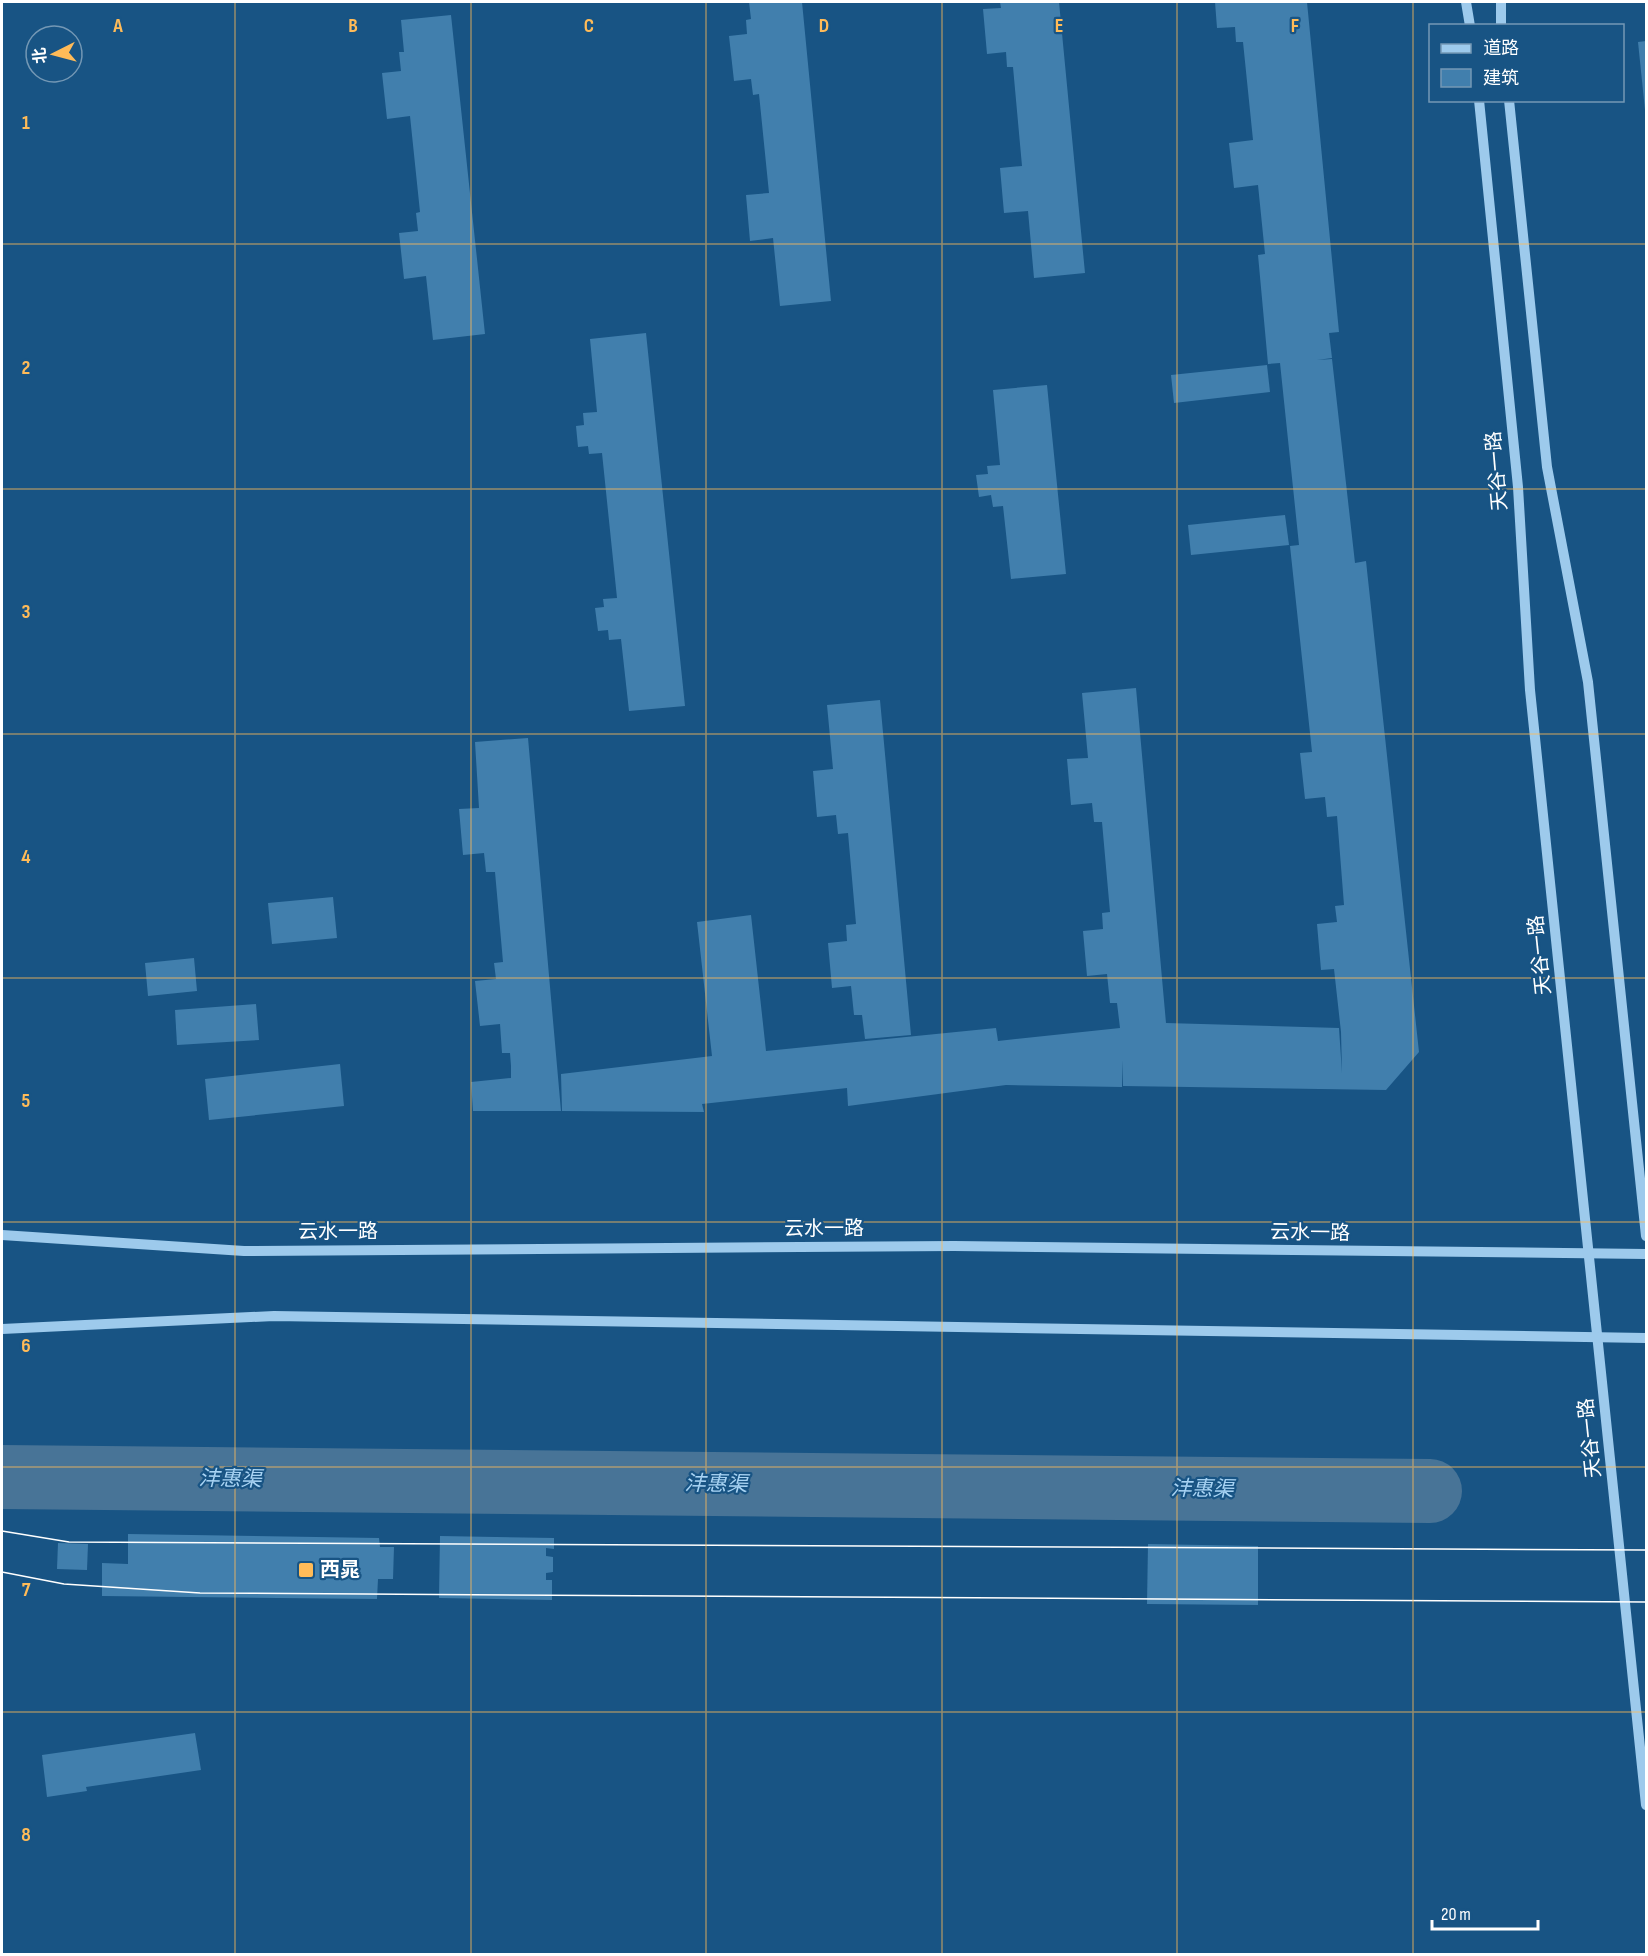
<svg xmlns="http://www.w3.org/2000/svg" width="1648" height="1956" viewBox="0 0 1648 1956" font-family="'Sofia Sans Condensed','Noto Sans SC',sans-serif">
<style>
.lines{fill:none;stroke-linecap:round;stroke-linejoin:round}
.river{stroke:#487497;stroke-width:64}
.building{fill:#417fad}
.tertiary{stroke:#9dcaec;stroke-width:10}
.tram{stroke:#fff;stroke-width:1.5}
.grid{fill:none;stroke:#ffbb58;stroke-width:1.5;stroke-opacity:0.55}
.poi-dot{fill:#ffbb58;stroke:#185484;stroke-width:2}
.labels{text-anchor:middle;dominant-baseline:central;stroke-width:4.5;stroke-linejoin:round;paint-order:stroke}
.street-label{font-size:20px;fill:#fff;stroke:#185484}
.poi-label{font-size:20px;font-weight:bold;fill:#fff;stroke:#185484;text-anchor:start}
.water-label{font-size:21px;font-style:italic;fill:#a9d4f4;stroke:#185484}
.grid-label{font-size:20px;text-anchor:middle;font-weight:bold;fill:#ffbb58;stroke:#185484;stroke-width:4.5;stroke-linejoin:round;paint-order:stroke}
</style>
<rect width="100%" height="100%" fill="#185484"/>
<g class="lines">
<polyline class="river" points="2,1477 1430,1491"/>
</g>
<g class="building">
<polygon points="749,2 802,2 831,301 780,306 773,238 750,241 746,195 769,193 759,94 753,95 751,79 734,81 729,36 747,34 746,20 751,19"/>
<polygon points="1000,2 1059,2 1085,273 1034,278 1028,211 1004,213 1000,168 1022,166 1013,67 1007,67 1006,52 987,54 983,9 1001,8"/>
<polygon points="1215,2 1307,2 1339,332 1329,333 1332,358 1317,360 1332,359 1355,563 1366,561 1419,1052 1386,1090 1123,1086 1122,1060 1122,1087 1006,1085 848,1106 847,1088 702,1104 704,1112 562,1111 561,1074 712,1056 697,922 751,915 766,1051 996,1028 998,1041 1120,1028 1117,1003 1110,1003 1107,974 1087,976 1083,931 1103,929 1102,913 1110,912 1102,822 1094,822 1092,803 1071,805 1067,759 1088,758 1082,693 1136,688 1166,1023 1339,1028 1342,1073 1341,1032 1334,969 1321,970 1317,924 1337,922 1335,906 1344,905 1337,816 1327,817 1325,797 1305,799 1300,753 1312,752 1290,546 1299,545 1280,363 1268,364 1258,255 1265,254 1258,185 1234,188 1229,143 1253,140 1243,42 1236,42 1235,27 1217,28"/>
<polygon points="451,15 485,334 433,340 426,276 404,279 399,233 418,231 416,213 420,212 410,116 387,119 382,73 401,71 399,52 404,52 401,20"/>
<polygon points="1646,41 1646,109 1645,110 1638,42"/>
<polygon points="646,333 685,706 629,711 621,639 609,640 608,630 598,631 595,608 604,607 603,599 617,598 602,453 589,454 588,446 578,447 576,426 584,425 583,413 597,412 590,339"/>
<polygon points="1267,365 1270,392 1174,403 1171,375"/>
<polygon points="1047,385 1066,574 1011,579 1003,506 993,507 991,495 979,497 976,475 988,474 987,466 1000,465 993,390"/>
<polygon points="1285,515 1289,545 1191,555 1188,525"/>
<polygon points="880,700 911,1035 865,1039 862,1015 854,1015 851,986 832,988 828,943 847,941 846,925 856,924 848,833 838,834 836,815 817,817 813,771 833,769 827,705"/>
<polygon points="528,738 561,1111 473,1111 471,1082 511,1078 511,1066 510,1053 502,1053 500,1024 480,1026 475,981 496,979 494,963 503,962 495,872 486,872 484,853 463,855 459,809 479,808 475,742"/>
<polygon points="333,897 337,938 272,944 268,903"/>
<polygon points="194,958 197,991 148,996 145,963"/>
<polygon points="256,1004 259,1040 177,1045 175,1010"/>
<polygon points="340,1064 344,1106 209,1120 205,1079"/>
<polygon points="128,1534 379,1538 380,1547 394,1547 393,1579 378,1579 377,1599 102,1596 102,1563 128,1564"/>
<polygon points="440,1536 554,1538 554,1549 546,1548 546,1556 553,1557 553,1572 546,1573 546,1580 552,1580 552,1600 439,1598"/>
<polygon points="58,1543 88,1544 87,1570 57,1569"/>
<polygon points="1148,1544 1258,1546 1258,1605 1147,1604"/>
<polygon points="195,1733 201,1770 86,1787 87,1791 47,1797 42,1755"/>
</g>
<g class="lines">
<g class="tertiary">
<polyline points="1466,2 1470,26"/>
<polyline points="1501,2 1501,26"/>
<polyline points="1479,100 1518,487 1530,690 1646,1805"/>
<polyline points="1509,100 1547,467 1588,682 1646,1236"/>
<polyline points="2,1235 244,1251 954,1246 1646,1254"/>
<polyline points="2,1329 274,1316 1646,1338"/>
</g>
<g class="tram">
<polyline points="2,1531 69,1542 1646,1550"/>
<polyline points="2,1572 64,1584 200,1593 1646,1602"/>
</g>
</g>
<path class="grid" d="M235,2v1952M471,2v1952M706,2v1952M942,2v1952M1177,2v1952M1413,2v1952M2,244h1644M2,489h1644M2,734h1644M2,978h1644M2,1222h1644M2,1467h1644M2,1712h1644"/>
<rect class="poi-dot" x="298" y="1562" width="16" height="16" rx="3"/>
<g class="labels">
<g class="street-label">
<text transform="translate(1497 471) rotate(-95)">天谷一路</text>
<text transform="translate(1540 955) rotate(-96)">天谷一路</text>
<text x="824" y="1229">云水一路</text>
<text x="338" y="1232">云水一路</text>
<text transform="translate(1310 1233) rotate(1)">云水一路</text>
<text transform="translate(1590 1438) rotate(-96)">天谷一路</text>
</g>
<g class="poi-label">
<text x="320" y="1570">西晁</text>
</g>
<g class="water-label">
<text transform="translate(230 1479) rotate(1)">沣惠渠</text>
<text transform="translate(716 1484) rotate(1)">沣惠渠</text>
<text transform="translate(1202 1489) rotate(1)">沣惠渠</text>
</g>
</g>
<g class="grid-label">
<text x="118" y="32">A</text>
<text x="353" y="32">B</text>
<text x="589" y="32">C</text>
<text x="824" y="32">D</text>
<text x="1059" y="32">E</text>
<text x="1295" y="32">F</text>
<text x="26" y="129">1</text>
<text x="26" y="374">2</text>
<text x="26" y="618">3</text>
<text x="26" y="863">4</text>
<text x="26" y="1107">5</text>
<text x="26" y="1352">6</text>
<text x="26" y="1596">7</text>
<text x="26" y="1841">8</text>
</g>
<rect width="1648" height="1956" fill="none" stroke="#ffffff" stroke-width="6"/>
<rect x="1429" y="24" width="195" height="78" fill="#185484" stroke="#7498b5" stroke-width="1.5"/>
<rect x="1441" y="44" width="30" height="9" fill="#9dcaec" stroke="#7498b5" stroke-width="1.5"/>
<text x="1483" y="54" font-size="18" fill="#ffffff">道路</text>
<rect x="1441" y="69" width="30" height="18" fill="#417fad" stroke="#7498b5" stroke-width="1.5"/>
<text x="1483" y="84" font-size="18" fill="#ffffff">建筑</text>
<g transform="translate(54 54) rotate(264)"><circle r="28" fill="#185484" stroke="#7498b5" stroke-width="1.5"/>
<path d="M0-4.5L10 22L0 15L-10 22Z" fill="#ffbb58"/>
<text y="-9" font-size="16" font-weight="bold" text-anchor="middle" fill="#ffffff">北</text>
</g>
<path d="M1432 1920v9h106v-9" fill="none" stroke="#ffffff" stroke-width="3"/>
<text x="1441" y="1920" font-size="18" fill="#ffffff" stroke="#185484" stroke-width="4.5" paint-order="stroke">20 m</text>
</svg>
